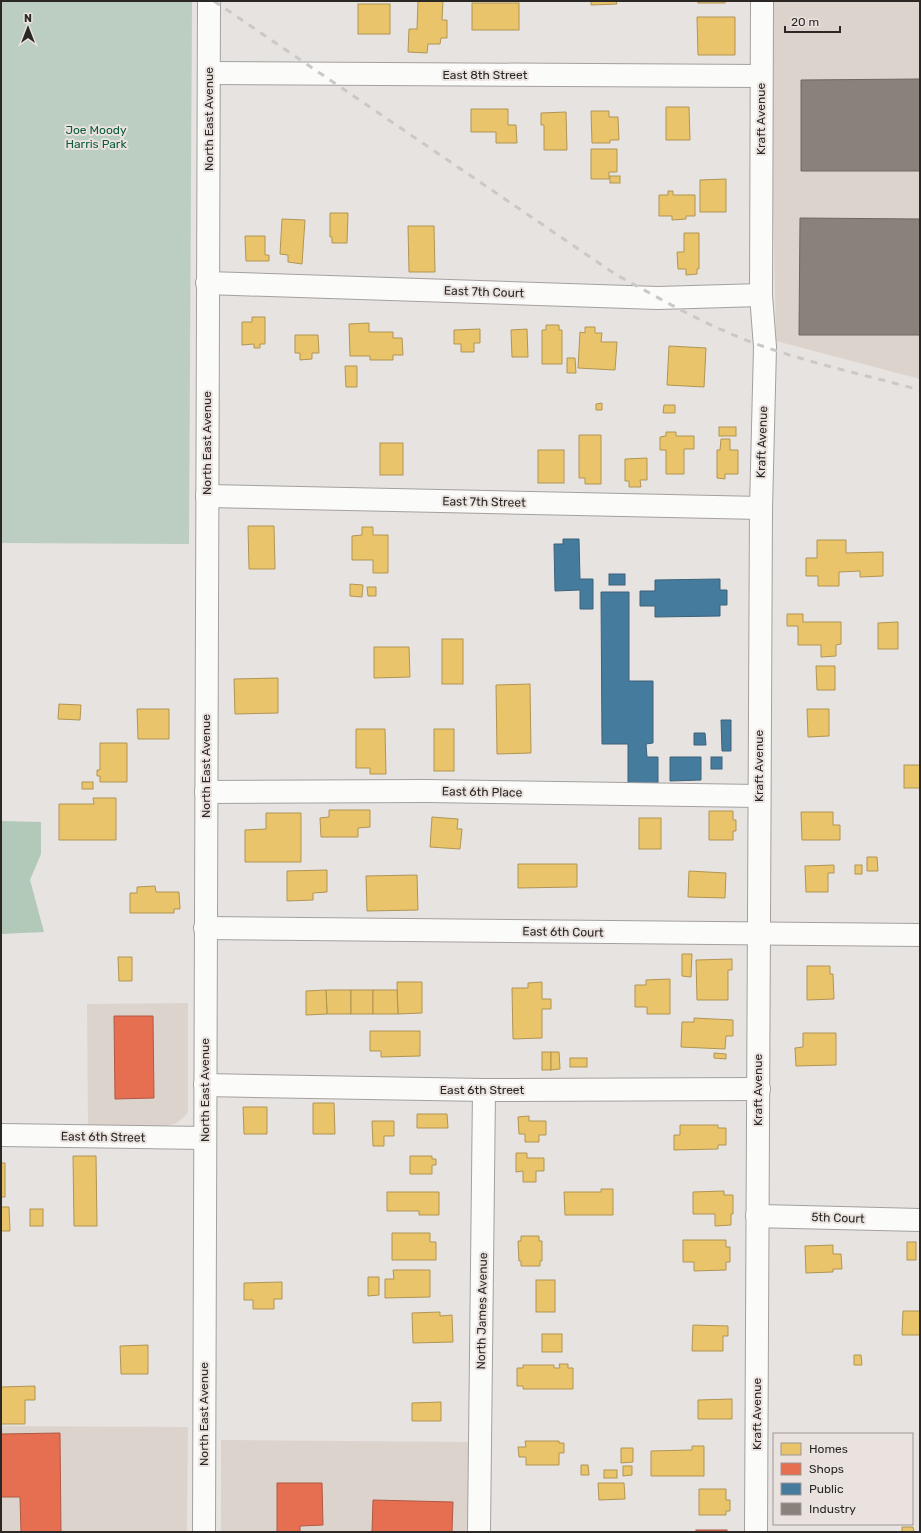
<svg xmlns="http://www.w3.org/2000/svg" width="921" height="1533" viewBox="0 0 921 1533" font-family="Rubik,sans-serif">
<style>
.built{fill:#ddd3cd}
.green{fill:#bccdc1}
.forest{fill:#b2c9b9}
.homes{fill:#e9c46a;stroke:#b09555}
.shops{fill:#e76f51;stroke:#ae5944}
.public{fill:#457b9d;stroke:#3d6279}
.industry{fill:#8a817c;stroke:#6d6662}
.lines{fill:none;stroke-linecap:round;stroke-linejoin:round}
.minor-casing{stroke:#a4a09f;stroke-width:24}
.major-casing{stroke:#a4a09f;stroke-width:24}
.minor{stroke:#fbfbfa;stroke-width:22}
.major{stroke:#fbfbfa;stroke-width:22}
.rail{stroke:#cac9c8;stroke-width:3;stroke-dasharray:7 7;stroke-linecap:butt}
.labels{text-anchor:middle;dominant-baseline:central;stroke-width:4;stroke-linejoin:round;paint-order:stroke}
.street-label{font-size:12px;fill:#2a2725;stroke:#eae2de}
.park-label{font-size:12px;fill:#0c5d3b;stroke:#eae2de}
</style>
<rect width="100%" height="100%" fill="#e7e3e1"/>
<g class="built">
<polygon points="771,1 920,1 920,379 776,341 770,76"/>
<polygon points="188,1003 188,1109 187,1114 177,1123 165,1126 88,1127 87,1004"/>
<polygon points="1,1426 188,1427 187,1532 1,1532"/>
<polygon points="221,1440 473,1442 471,1532 221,1532"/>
</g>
<polygon class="green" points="1,1 192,1 189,544 1,543"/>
<polygon class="forest" points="1,821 41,822 41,854 30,880 44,932 1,934"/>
<g class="homes">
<polygon points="418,1 443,1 442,20 447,20 447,38 441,38 440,44 428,44 427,53 408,52 409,29 417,29"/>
<polygon points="591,1 616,1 617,4 591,5"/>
<rect x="698" y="1" width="27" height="2"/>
<rect x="472" y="3" width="47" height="27"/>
<rect x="358" y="4" width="32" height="30"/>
<polygon points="697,17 735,17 735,55 698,55"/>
<polygon points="666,107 689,107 690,140 666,140"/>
<polygon points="471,109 508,109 508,125 516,125 517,143 496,143 496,132 471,132"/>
<polygon points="591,111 609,111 609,117 618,117 619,140 610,140 610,143 592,143"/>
<polygon points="566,112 567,150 544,150 544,125 541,125 541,113"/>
<polygon points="591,149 617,149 617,172 609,172 609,179 591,179"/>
<rect x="610" y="176" width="10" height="7"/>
<polygon points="726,179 726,212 700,212 700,180"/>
<polygon points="668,191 673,191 673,195 695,195 695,216 686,216 686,219 672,220 672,216 659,216 659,195 668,195"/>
<polygon points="330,213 348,213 347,243 332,243 332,237 330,237"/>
<polygon points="282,219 305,220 302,264 288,262 288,255 280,254"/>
<polygon points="408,226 434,226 435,272 409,272"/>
<polygon points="684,233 699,233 699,269 697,269 697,274 686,275 686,269 678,269 677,252 684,252"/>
<polygon points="245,236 265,236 265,255 269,255 269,261 246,261"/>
<polygon points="252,317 265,317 265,344 260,344 260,348 254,348 254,344 242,345 242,322 252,322"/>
<polygon points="369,323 369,332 393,332 393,338 402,338 403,355 393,355 393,360 370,360 370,356 350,356 349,324"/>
<polygon points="546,325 559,325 559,330 562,330 562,364 542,364 542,330 546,330"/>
<polygon points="585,327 595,327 595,333 602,333 601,342 617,342 615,370 578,368 580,332 585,333"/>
<polygon points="480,329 480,343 474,343 474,352 461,352 461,344 454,344 454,330"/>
<polygon points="527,329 528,357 512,357 511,330"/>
<polygon points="295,335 318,335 319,353 312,353 312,359 300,360 300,353 295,353"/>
<polygon points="669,346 706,348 704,387 667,385"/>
<polygon points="567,358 575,358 576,373 567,373"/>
<polygon points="345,366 357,366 357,387 346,387"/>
<polygon points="602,403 602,410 596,410 596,404"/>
<polygon points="664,405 675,405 675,413 663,413"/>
<rect x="719" y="427" width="17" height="9"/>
<polygon points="666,432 676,432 676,436 694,436 694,449 684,449 684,474 666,474 666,450 660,450 660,437 666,436"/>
<polygon points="579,435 601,435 601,484 585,484 585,478 579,478"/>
<polygon points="721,439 730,439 730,450 738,450 738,474 725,474 725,479 717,478 717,450 720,450"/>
<rect x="380" y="443" width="23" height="32"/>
<rect x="538" y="450" width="26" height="33"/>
<polygon points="647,458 647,480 640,480 641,487 629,487 629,481 625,481 625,459"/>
<polygon points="248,526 274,526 275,569 249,569"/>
<polygon points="362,527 373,527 373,535 388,535 388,573 373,573 373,560 352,560 352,536 362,535"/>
<polygon points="817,540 846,540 846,553 883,552 883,576 860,577 860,571 839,572 839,586 818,586 818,576 806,576 806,558 817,558"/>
<polygon points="350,584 363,585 362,597 350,596"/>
<polygon points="367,587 376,587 376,596 368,596"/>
<polygon points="787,614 803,614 803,622 841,622 841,644 836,645 836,656 821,657 821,645 798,645 798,626 787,626"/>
<polygon points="898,622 898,649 878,649 878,623"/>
<rect x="442" y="639" width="21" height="45"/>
<polygon points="374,647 409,647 410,677 374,678"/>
<polygon points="816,666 835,666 835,690 817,690"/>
<polygon points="278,678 278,713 235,714 234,679"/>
<polygon points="530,684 531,753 497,754 496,685"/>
<polygon points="59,704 81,705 80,720 58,719"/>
<polygon points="137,709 169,709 169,739 138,739"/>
<polygon points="807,709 829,709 829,736 808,737"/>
<polygon points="356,729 385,729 386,774 370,774 370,768 356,768"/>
<rect x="434" y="729" width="20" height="42"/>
<polygon points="100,743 127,743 127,782 100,782 100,776 97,776 97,770 100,770"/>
<rect x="904" y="765" width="16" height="23"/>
<rect x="82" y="782" width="11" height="7"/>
<polygon points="93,798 116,798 116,840 59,840 59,804 94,804"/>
<polygon points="329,810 370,810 370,827 358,828 358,837 321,837 320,818 329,817"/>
<polygon points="709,811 733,811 733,820 736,820 736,831 733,831 733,840 709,840"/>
<polygon points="801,812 833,812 833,825 840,825 840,840 802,840"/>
<polygon points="266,813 301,813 301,862 245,862 245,830 266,829"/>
<polygon points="432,817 458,819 457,829 462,829 460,849 430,847"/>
<rect x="639" y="818" width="22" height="31"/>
<polygon points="867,857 877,857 878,871 867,871"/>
<polygon points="518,864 577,864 577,887 518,888"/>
<polygon points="834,865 834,873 828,873 828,892 806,892 805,866"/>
<rect x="855" y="865" width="7" height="9"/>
<polygon points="327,870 327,892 313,893 313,900 287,901 287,871"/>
<polygon points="689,871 726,873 725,898 688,897"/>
<polygon points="417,875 418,910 367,911 366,876"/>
<polygon points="155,886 156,892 179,892 180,909 174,909 174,913 130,913 130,893 137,893 137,887"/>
<polygon points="682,954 692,954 691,977 682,976"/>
<polygon points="118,957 132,957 132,981 119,981"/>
<polygon points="732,959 732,970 728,970 728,1000 697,1000 696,960"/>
<polygon points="807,966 830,966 830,974 833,974 834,999 807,1000"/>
<polygon points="670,979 670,1014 647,1014 647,1007 635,1007 635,985 646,985 646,980"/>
<polygon points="397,982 422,982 422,1013 398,1014"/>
<polygon points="542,982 542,999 551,999 551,1009 542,1009 542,1038 513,1039 512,988 528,988 528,983"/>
<polygon points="326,990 351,990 351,1014 327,1014"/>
<polygon points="326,990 327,1014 306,1015 306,991"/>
<rect x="351" y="990" width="22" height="24"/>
<polygon points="373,990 397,990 398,1014 373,1014"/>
<polygon points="694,1018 733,1020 733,1036 726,1036 725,1049 681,1047 682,1022 694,1022"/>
<polygon points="370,1031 420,1031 420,1056 381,1057 381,1051 370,1051"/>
<polygon points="803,1033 836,1033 836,1065 796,1066 795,1048 803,1047"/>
<rect x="542" y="1052" width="9" height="18"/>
<polygon points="551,1052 559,1052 560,1069 551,1070"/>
<polygon points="714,1053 726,1054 726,1059 714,1058"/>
<rect x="570" y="1058" width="17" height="9"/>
<polygon points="313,1103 334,1103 335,1134 313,1134"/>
<polygon points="243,1107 267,1107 267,1134 244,1134"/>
<polygon points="417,1114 447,1114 448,1128 417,1128"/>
<polygon points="529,1116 529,1121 546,1121 546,1135 539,1135 539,1142 525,1142 525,1134 519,1134 518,1117"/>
<polygon points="372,1121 394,1121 394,1136 384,1136 384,1146 373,1146"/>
<polygon points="680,1125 718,1125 718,1128 726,1128 726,1145 718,1145 718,1149 674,1150 674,1135 680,1135"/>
<polygon points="516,1153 527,1153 527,1158 544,1158 544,1171 536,1171 536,1182 523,1182 523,1171 516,1172"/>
<polygon points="73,1156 96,1156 97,1226 74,1226"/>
<polygon points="410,1156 432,1156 432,1159 436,1159 436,1165 432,1165 432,1174 410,1174"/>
<rect x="1" y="1163" width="4" height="34"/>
<polygon points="601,1189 613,1189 613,1215 565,1215 564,1192 601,1192"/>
<polygon points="724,1191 724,1195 733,1195 733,1214 731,1214 731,1225 715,1226 715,1214 693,1214 693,1192"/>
<polygon points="387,1192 439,1192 439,1215 419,1215 419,1211 387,1211"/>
<polygon points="1,1207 9,1207 10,1231 1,1231"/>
<rect x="30" y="1209" width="13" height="17"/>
<polygon points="392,1233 430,1233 430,1242 436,1242 436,1260 392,1260"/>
<polygon points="521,1236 539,1236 539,1241 542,1241 542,1261 540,1261 540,1266 521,1266 521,1261 519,1261 518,1241 521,1241"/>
<polygon points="683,1240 726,1240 726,1247 730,1247 730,1262 726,1262 726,1270 694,1271 694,1262 683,1262"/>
<rect x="907" y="1242" width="9" height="18"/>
<polygon points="833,1245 833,1254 841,1254 842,1269 833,1269 833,1272 806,1273 805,1246"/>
<polygon points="393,1270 430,1270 430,1297 385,1298 385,1279 394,1279"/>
<polygon points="368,1277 379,1277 379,1295 368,1296"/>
<rect x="536" y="1280" width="19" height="32"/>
<polygon points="282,1282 282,1299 274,1299 274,1309 253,1309 253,1300 244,1300 244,1283"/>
<polygon points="903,1311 920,1311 920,1335 902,1335"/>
<polygon points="440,1312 440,1316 452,1315 453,1342 413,1343 412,1313"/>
<polygon points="693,1325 728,1326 728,1336 723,1336 723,1351 692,1351"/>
<rect x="542" y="1334" width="20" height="18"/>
<polygon points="148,1345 148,1374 121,1374 120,1346"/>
<polygon points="854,1355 861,1355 862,1365 854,1365"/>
<polygon points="559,1364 568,1364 568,1368 573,1368 573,1389 523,1389 523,1386 517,1386 517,1368 523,1368 523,1365 554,1365 554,1368 560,1368"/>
<polygon points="35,1386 35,1400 25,1400 25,1424 1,1424 1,1387"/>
<polygon points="732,1399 732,1419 698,1419 698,1400"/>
<polygon points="441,1402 441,1421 412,1421 412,1403"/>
<polygon points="525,1441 559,1441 559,1443 564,1443 564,1453 559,1453 559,1465 526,1465 526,1457 519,1457 518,1447 526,1447"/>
<polygon points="692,1446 704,1446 704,1476 651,1476 651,1451 692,1450"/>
<polygon points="621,1448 633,1448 633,1462 621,1463"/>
<polygon points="581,1465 588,1465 589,1475 581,1475"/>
<polygon points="623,1466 632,1466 632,1475 623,1476"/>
<rect x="604" y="1470" width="13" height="8"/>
<polygon points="598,1483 624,1483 625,1499 599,1500"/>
<polygon points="699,1489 726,1489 726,1500 730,1500 730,1511 726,1511 726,1515 699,1515"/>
<polygon points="902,1527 913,1527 914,1532 902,1532"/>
</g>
<g class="shops">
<polygon points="114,1016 153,1016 154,1098 115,1099"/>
<polygon points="60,1433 61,1532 21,1532 20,1497 1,1497 1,1434"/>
<polygon points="277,1483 322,1483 323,1525 300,1526 300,1532 277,1532"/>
<polygon points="373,1500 453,1502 452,1532 372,1532"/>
<rect x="696" y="1530" width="31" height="2"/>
</g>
<g class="public">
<polygon points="563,539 579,539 580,579 593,579 593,609 580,609 580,590 555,591 554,544 563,544"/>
<rect x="609" y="574" width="16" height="11"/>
<polygon points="720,579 720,590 727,590 727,605 720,605 720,616 655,617 655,606 640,606 640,591 655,591 655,580"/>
<polygon points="601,592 629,592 629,681 653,681 653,743 646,744 647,757 658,757 658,784 628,785 628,744 602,744"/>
<polygon points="721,720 731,720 731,751 722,751"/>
<polygon points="694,733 705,733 706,745 694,745"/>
<polygon points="670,757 701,757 701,780 670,781"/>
<rect x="711" y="757" width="11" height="12"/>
</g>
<g class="industry">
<polygon points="920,79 920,171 801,171 801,80"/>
<polygon points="800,218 920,219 920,335 799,335"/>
</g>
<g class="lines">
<g class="minor-casing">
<g id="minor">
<polyline points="209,73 761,76"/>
<polyline points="207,283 658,298 761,295"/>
<polyline points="207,496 761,508"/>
<polyline points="206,792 426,791 759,796"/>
<polyline points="205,928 920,935"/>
<polyline points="205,1085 484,1090 759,1089"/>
<polyline points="1,1135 205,1138"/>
<polyline points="757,1216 920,1220"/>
<polyline points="479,1532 484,1090"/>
<polyline points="756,1532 761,508 765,347 761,295 762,1"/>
</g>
</g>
<g class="major-casing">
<polyline id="major" points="204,1532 209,1"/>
</g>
<use href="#minor" class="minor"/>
<use href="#major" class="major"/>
<path class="rail" d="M214,1l401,273c49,27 97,55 150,73 49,17 104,29 155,43"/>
</g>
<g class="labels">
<g class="street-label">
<text x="485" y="75">East 8th Street</text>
<text transform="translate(209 119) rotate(-90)">North East Avenue</text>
<text transform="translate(761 119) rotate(-90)">Kraft Avenue</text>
<text transform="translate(484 292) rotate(2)">East 7th Court</text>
<text transform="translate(762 442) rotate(-88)">Kraft Avenue</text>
<text transform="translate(207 443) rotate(-90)">North East Avenue</text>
<text transform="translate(484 502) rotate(1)">East 7th Street</text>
<text transform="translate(206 766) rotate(-90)">North East Avenue</text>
<text transform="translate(759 766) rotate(-90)">Kraft Avenue</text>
<text transform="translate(482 792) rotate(1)">East 6th Place</text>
<text transform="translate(563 932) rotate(1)">East 6th Court</text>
<text transform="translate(205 1090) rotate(-90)">North East Avenue</text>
<text x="482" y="1090">East 6th Street</text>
<text transform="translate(758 1090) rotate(-90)">Kraft Avenue</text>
<text transform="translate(103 1137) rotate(1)">East 6th Street</text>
<text transform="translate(838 1218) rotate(2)">5th Court</text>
<text transform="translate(482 1311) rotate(-89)">North James Avenue</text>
<text transform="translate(204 1414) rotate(-90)">North East Avenue</text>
<text transform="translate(757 1414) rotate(-90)">Kraft Avenue</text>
</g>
<g class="park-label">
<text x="96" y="130">Joe Moody<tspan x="96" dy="14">Harris Park</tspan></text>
</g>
</g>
<rect width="921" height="1533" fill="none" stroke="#2a2725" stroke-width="4"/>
<rect x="773" y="1433" width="140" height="92" fill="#eae2de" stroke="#9d9794"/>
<rect x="781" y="1443" width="20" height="12" fill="#e9c46a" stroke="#9d9794"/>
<text x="809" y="1453" font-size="12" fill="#2a2725">Homes</text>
<rect x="781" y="1463" width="20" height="12" fill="#e76f51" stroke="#9d9794"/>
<text x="809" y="1473" font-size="12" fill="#2a2725">Shops</text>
<rect x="781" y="1483" width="20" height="12" fill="#457b9d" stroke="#9d9794"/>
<text x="809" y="1493" font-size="12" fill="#2a2725">Public</text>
<rect x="781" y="1503" width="20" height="12" fill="#8a817c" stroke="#9d9794"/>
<text x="809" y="1513" font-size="12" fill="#2a2725">Industry</text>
<g transform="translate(28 28)" stroke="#eae2de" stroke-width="3" paint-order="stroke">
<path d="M0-3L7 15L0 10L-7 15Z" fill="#2a2725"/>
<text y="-6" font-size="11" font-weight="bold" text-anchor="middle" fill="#2a2725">N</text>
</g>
<path d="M785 26v6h55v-6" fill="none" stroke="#2a2725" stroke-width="2"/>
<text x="791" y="26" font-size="12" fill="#2a2725" stroke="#eae2de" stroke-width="3" paint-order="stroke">20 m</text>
</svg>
